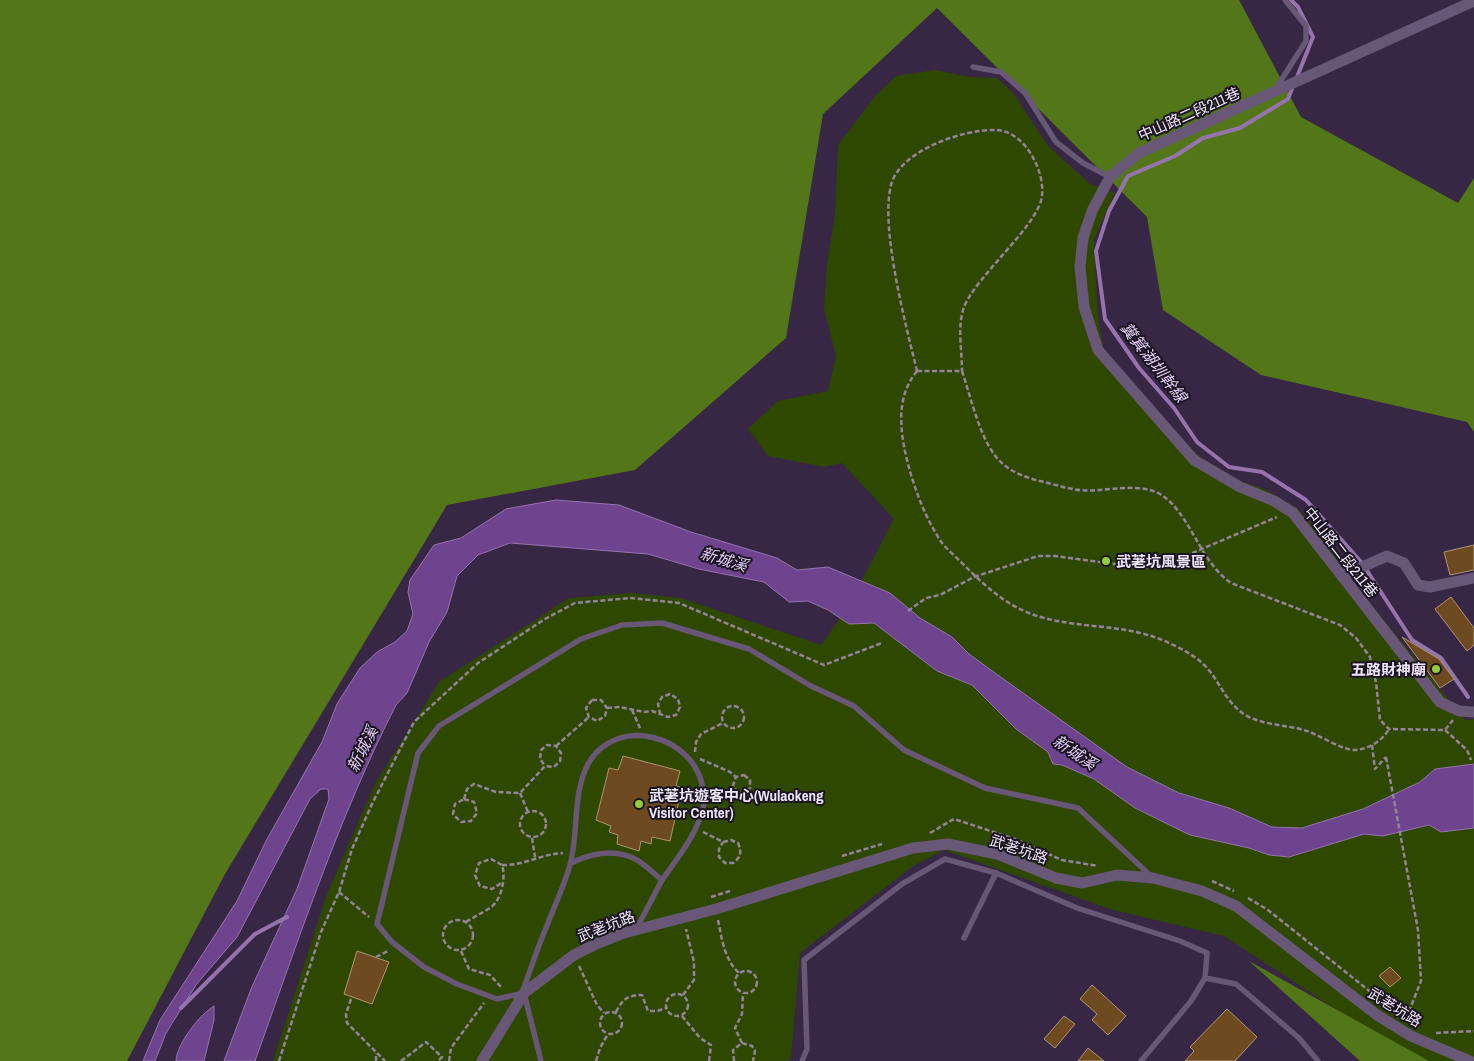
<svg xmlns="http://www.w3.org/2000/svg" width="1474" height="1061" viewBox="0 0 1474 1061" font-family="'Archivo Narrow','Noto Sans TC',sans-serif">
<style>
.green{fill:#2f4800}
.forest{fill:#537619}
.water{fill:#6f448f;stroke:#9574ae}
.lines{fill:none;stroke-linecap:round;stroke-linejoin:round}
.stream{stroke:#9574ae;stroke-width:4}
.building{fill:#6d4a20;stroke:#b09475}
.path{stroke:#91859d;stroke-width:2.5;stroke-dasharray:5 2.5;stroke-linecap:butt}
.lane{stroke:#685777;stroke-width:5.5}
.street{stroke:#685777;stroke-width:11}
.poi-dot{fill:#94cc3c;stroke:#1b1421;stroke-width:2}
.labels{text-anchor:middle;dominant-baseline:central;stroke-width:4;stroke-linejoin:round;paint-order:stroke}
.street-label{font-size:15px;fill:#eee5f8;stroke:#1b1421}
.poi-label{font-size:15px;font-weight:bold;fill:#eee5f8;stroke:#1b1421;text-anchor:start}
.water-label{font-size:16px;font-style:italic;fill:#e3cdf7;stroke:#1b1421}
</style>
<rect width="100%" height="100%" fill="#372744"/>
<polygon class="green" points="935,70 969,77 997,78 1013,93 1048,146 1090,184 1115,193 1094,239 1098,320 1104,350 1173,430 1199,456 1223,475 1266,490 1297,508 1325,540 1353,582 1465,720 1474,719 1474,1061 1415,1061 1224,936 1113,910 944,850 913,866 800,953 791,1057 788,1061 273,1061 327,894 376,782 439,682 569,598 632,593 680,598 821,645 848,607 894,519 842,463 825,467 768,456 748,429 778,401 828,391 836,356 824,309 827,263 835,215 838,145 876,95 896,76"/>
<g class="forest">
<polygon points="0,0 1239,0 1301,117 1458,203 1474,178 1474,432 1467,422 1261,375 1163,310 1147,217 937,8 823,114 786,338 635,470 447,505 225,874 127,1061 0,1061"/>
<polygon points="1249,961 1429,1061 1360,1061"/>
</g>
<g class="water">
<path d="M556,500l63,5 72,27 86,26 20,12 31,-3 62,26 30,25 32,19 17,17 26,19 132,94 52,26 50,15 43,19 30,1 61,-19 57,-27 15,-13 39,-5v64l-33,4 -12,-7 -46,11 -19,-2 -75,23 -20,-2 -20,-7 -59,-13 -55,-27 -41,-29 -32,-14 -9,-1 -5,-12 -32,-23 -44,-44 -35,-14 -63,-48 -25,1 -21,-14 -20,-9 -19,1 -25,-20 -65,-13 -51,-15 -138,-11 -32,12 -21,21 -10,36 -18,30 -22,51 -11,12c-58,114 -98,236 -141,356h-31l27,-72 46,-100 32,-90 -1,-10h-7l-11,10 -73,138 -41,48 -30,48 -11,28h-12l17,-41 77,-119 30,-62 55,-97 15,-38 23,-36 17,-16 18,-10 12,-11 6,-17 -5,-22 2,-12 24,-35 27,-7 45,-29z"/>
<path d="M214,1006v14l-10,41h-28c0,-16 24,-47 38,-55z"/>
</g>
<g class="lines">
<g class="stream">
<polyline points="1291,0 1298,7 1313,37 1297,77"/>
<polyline points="1293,86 1288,99 1240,128 1203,138 1175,156 1128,176 1109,211 1096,251 1105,319 1139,368 1174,408 1197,442 1229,467 1262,472 1306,500 1362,563 1412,640 1441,658 1468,697"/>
<polyline points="181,1008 255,934 287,917"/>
</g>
</g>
<g class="building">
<polygon points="1474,545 1474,570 1450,575 1444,552"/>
<polygon points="1451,597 1474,628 1474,645 1467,651 1435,609"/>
<polygon points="1402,637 1439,659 1454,679 1440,688"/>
<polygon points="623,756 680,771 676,786 682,787 670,841 652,837 651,844 641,841 639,851 617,844 618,835 609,832 611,826 596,820 609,768 618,770"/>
<polygon points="357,951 389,962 372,1004 344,994"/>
<polygon points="1390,967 1401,978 1390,987 1379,976"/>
<polygon points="1092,985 1126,1016 1108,1035 1092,1020 1097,1014 1080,999"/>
<polygon points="1227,1009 1257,1037 1235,1061 1185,1061 1194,1051 1190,1047"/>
<polygon points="1064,1016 1075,1024 1055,1048 1044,1039"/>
<polygon points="1088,1048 1104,1061 1078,1061"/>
</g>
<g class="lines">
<g class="path">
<path d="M917,371h45c9,26 19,75 41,93 14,12 32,16 49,20 15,4 29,8 45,6 19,-1 45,-6 63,4 30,18 39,67 71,89l109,42 16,13 14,19 6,25 4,38 9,9 56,1 8,-10"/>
<path d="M917,371c-22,27 -17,61 -9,93 7,26 17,53 32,76 5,8 14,15 21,22 25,25 48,47 83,56 42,11 86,6 125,25 16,7 32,16 43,31 9,13 16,28 29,38 18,14 47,12 69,20 10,4 35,19 45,18 14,-1 27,-9 34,-21"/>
<path d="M917,371c-11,-45 -37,-143 -26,-186 9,-35 73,-56 105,-55 29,1 49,41 46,66 -4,30 -65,79 -78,111 -7,20 -2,43 -2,64"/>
<polyline points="908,611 926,598 940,595 974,577 1038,556 1055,556 1143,568 1164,565 1277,517"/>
<polygon points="592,700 601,700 607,708 605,716 597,721 589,717 586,708"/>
<circle cx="733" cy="717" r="11"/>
<polyline points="607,708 619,707 644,712 652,711 668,717 676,715 680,707 678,699 670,694 662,697 658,704 660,713"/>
<polyline points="632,710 640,728"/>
<polyline points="1445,730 1467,750 1471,760"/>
<polyline points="1372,745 1375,769 1386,757"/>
<polyline points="556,746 589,717"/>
<polyline points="695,752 696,742 701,734 723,723"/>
<polyline points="1386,757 1418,930 1421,981 1406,1019"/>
<polyline points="700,759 730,772 736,777"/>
<polygon points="744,775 750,780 750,788 745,793 737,792 733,785 736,777"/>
<polyline points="520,793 528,812"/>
<polyline points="464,799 467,789 474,784 496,792 520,793 545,766 554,767 560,761 561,753 556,746 547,745 541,750 540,759 545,766"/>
<polygon points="464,799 474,802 477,813 471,821 461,822 453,814 455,804"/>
<circle cx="533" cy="824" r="13"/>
<path d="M703,832l20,10 8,-2 7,3c4,10 3,14 -5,20h-8l-6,-6v-8l4,-7"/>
<polyline points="930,833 954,819 1015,839 1062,860 1098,866"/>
<polyline points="532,838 535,857"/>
<polyline points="842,856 882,844"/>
<path d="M502,865c21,1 39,-11 61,-12"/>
<polyline points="1212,881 1234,891"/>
<polyline points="339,892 369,917"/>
<polyline points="711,897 730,891"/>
<polyline points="1248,898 1268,910 1392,1009"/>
<path d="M718,920c4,19 6,39 21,53"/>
<circle cx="458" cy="935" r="15"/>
<path d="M466,922c8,-5 16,-9 24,-14 12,-8 16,-31 12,-43l-11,-6 -12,4 -4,12 5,11 12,3 11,-7"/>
<polyline points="461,951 469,969 490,975 502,988"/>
<polyline points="376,957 388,951"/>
<polyline points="579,966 597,1005 604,1013"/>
<circle cx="746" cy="982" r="11"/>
<circle cx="677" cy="1005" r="11"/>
<polyline points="683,995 694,980 694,962 686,929"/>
<polyline points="351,999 346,1014 347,1023 385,1061"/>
<circle cx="611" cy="1023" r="11"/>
<path d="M616,1012c6,-12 11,-17 26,-17l6,16h9l9,-3"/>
<polyline points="682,1016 700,1038 711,1045 709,1061"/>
<polyline points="1436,1033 1474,1031"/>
<polyline points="742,1043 735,1028 742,1014 743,993"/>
<polyline points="279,1061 321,932 339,892 352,849 372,804 414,722 478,663 545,619 575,603 630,598 679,603 824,665 882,643"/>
<polyline points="376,1061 376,1053"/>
<polyline points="401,1061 426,1042 442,1057 438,1061"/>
<polyline points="449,1061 451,1048 484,1003"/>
<polyline points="596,1061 600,1048 608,1034"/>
<polyline points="734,1061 733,1050 742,1043 752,1046 755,1051 753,1061"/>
</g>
<g class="lane">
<polyline points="973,67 1001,72 1025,93 1056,142 1083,163 1110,177"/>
<polyline points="1275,90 1306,41 1306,26 1285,0"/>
<polyline points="632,928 640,922 662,880"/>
<polyline points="964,938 996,873"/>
<polyline points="1205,978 1236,984 1299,1038 1318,1061"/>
<path d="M522,993c8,-22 15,-44 24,-65 8,-21 18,-42 24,-63 9,-33 2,-70 18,-101 28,-50 107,-29 115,25 0,4 2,10 1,15 -5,28 -26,53 -42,76 -9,-7 -19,-18 -29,-22 -20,-9 -43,-4 -62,5"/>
<polyline points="541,1061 524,993 497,999 457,984 424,967 392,942 377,924 418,753 439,726 581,639 622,625 662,623 749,649 811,686 854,706 904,750 985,788 1078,808 1152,877"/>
<polyline points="802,1061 807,1049 804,960 902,884 945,859 996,873 1077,908 1180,941 1207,953 1205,978 1191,1001 1141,1061"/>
</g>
<g class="street">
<polyline points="1474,1 1139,153 1110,177 1092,211 1083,238 1080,267 1084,307 1098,350 1194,460 1240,487 1274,501 1293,513 1440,702 1459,711 1474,712"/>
<polyline points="1342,576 1387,556 1404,563 1418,585 1430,587 1474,578"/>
<polyline points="482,1061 524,993 574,955 594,945 624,933 716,909 913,848 948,844 997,854 1056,878 1082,883 1117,875 1153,878 1202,891 1236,906 1377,1015 1411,1036 1470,1061"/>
</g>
</g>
<g class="poi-dot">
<circle cx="1106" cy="561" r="5"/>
<circle cx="1436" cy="669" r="5"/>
<circle cx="639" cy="804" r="5"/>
</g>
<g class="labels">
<g class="street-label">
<text transform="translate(1189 114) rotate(-24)">中山路二段211巷</text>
<text transform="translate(1341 552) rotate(52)">中山路二段211巷</text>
<text transform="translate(1019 849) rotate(19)">武荖坑路</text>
<text transform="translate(606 926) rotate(-21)">武荖坑路</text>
<text transform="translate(1395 1007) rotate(32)">武荖坑路</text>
</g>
<g class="poi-label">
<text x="1116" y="561">武荖坑風景區</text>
<text x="1426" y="669" text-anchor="end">五路財神廟</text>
<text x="649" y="795">武荖坑遊客中心(Wulaokeng<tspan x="649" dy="17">Visitor Center)</tspan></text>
</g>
<g class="water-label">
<text transform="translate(1154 362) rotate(52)">糞箕湖圳幹線</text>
<text transform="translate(724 559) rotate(17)">新城溪</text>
<text transform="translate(362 749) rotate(-64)">新城溪</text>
<text transform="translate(1075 752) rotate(34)">新城溪</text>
</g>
</g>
</svg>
